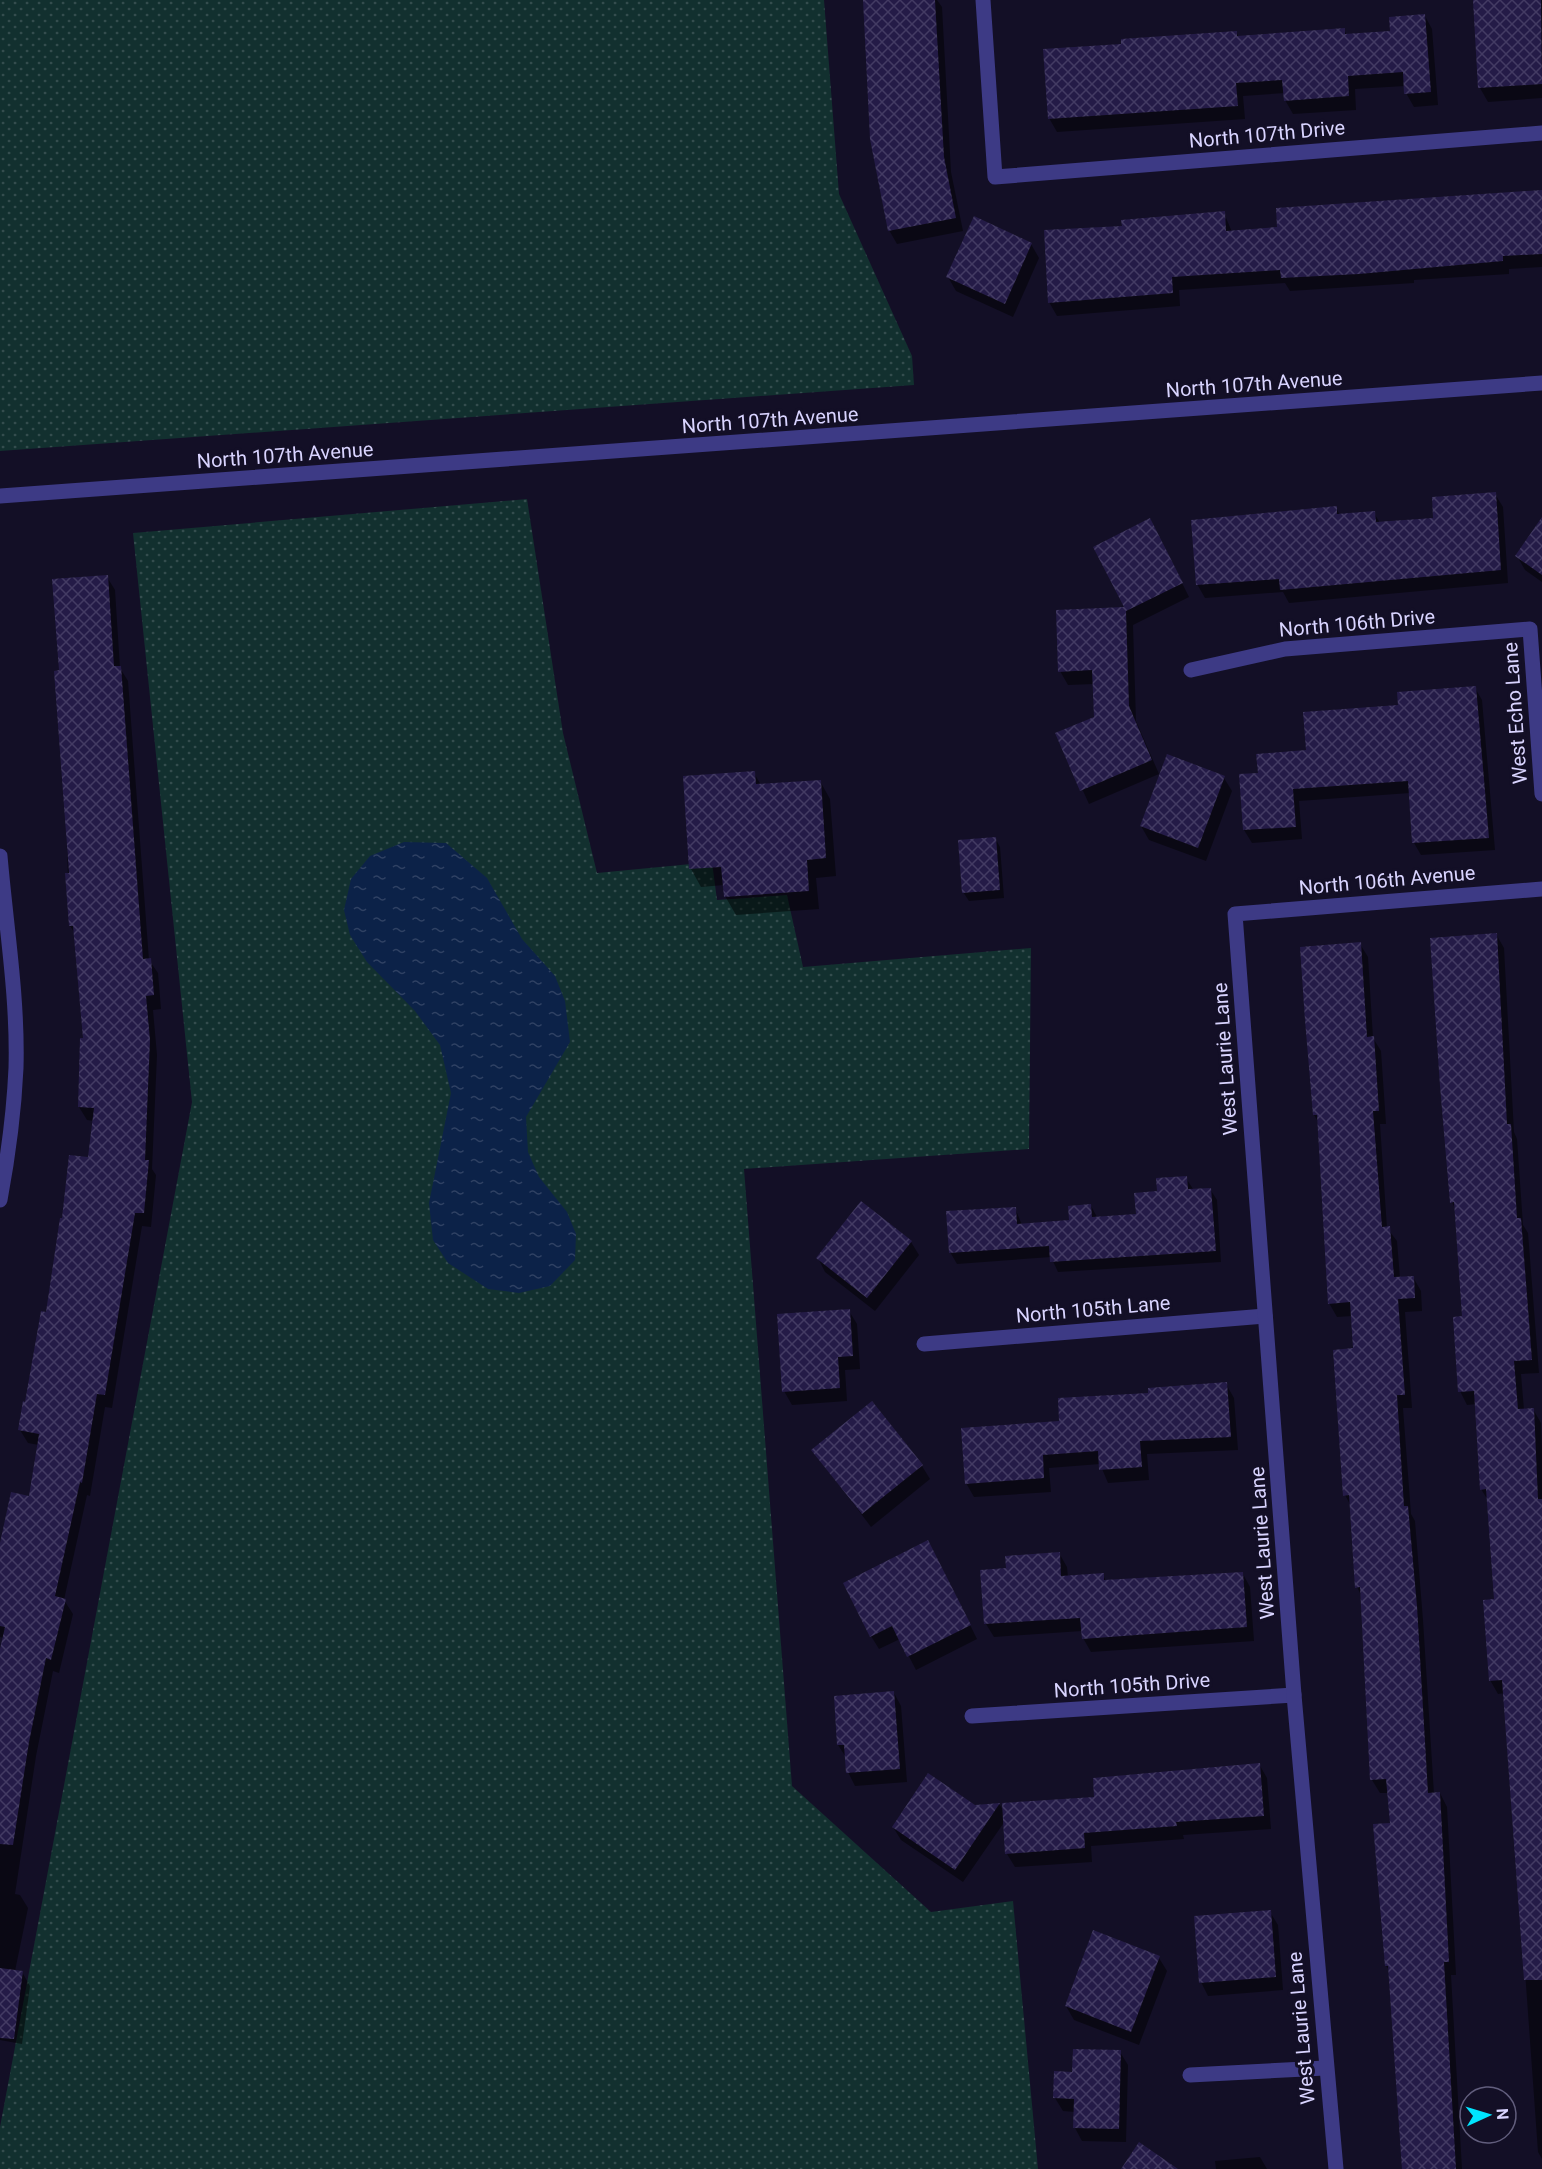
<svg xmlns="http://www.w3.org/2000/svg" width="1542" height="2169" viewBox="0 0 1542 2169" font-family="Roboto,sans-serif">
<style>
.grass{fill:url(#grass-dots)}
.water{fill:url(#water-ripples)}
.shadow{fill:#0007}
.building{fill:url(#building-cross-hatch)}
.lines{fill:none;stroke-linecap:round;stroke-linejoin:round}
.minor{stroke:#3d3a85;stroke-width:15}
.tertiary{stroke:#3d3a85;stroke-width:15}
.labels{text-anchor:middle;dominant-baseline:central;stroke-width:6;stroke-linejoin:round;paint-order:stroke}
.street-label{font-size:20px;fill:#d9d4ff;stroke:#130f26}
</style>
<defs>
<pattern id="grass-dots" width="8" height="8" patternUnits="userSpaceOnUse" patternTransform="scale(1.5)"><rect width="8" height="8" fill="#12302f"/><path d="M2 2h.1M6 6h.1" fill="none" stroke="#344d4e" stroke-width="1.8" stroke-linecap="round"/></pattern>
<pattern id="water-ripples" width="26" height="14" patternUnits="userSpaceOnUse" patternTransform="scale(1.5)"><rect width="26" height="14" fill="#0c2248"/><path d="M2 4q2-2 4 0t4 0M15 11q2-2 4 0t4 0" fill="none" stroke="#2f4163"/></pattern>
<pattern id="building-cross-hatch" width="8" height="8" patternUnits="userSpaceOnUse" patternTransform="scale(1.5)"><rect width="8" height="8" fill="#241b47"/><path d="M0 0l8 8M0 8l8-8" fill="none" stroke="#433b63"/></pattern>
</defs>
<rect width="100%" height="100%" fill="#130f26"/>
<g class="grass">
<polygon points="0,0 824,0 839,194 912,356 914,385 0,451"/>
<polygon points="527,499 563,733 597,873 712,862 717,900 787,895 803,967 1031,948 1029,1149 744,1169 792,1786 931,1912 1013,1901 1038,2169 0,2169 0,2127 192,1102 133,533"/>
</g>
<polygon class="water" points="404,842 446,843 487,878 522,939 555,976 565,1001 570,1042 526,1117 528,1152 539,1177 567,1212 576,1234 575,1260 550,1286 519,1293 488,1289 448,1263 433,1240 429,1203 451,1093 440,1045 415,1011 367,962 350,935 344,910 351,879 370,856"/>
<g class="shadow">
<polygon points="865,0 937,0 942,7 951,172 963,231 897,244 889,230"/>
<polygon points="1474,0 1542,0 1542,98 1488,102 1480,88"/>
<polygon points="1425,16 1432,29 1438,105 1414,107 1406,93 1405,86 1355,89 1356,110 1293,114 1285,100 1285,93 1243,96 1245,119 1057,132 1049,118 1122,45 1236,32 1239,37 1344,30 1347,35 1392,32"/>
<polygon points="1542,191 1542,267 1509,269 1509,274 1414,280 1414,283 1290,291 1285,283 1179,290 1180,306 1057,316 1049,302 1123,227 1224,213 1232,232 1279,229"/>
<polygon points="1031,244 1039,258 1013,317 956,291 948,277"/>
<polygon points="1495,494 1503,507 1508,583 1289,603 1283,592 1205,598 1197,584 1336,508 1340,515 1374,513 1380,523 1435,519"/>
<polygon points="1542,520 1542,582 1525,570 1517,556"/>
<polygon points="1157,533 1189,597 1133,625 1136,721 1159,774 1089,804 1057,734 1095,717 1094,684 1068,685 1060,671 1126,609"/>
<polygon points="107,577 115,590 120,668 128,681 149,960 158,973 161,1009 153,1010 157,1055 152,1169 156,1175 151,1227 142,1226 112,1408 105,1407 90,1496 87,1495 64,1600 73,1614 59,1673 53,1671 36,1756 15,1894 20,1895 28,1908 15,1971 22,1972 30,1986 22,2044 0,2040 0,1655 4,1638 0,1637 0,1550 31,1498 39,1445 28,1443 20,1430 47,1313 64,1220 90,1159 94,1121 87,1120 79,1107 84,1040 76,935 70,926 60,672"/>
<polygon points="1475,688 1482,700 1495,850 1421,855 1414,843 1410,793 1299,801 1302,839 1252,843 1244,830 1259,774 1400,707"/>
<polygon points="754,773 761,785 820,781 830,799 836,876 816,878 819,909 736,915 725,896 724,885 701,887 691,869"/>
<polygon points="1224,778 1232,791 1206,861 1149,840 1141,826"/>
<polygon points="995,838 1000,847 1004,898 969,901 963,892"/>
<polygon points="1496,934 1504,948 1514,1132 1517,1139 1523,1225 1528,1233 1539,1373 1521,1374 1524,1410 1533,1409 1541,1423 1542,1450 1542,2159 1538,2152 1505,1693 1498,1694 1490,1680 1496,1601 1489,1502 1481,1489 1477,1404 1467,1405 1460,1391 1464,1317 1456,1211 1452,1202"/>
<polygon points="1360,944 1368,957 1373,1038 1381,1051 1386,1124 1380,1124 1387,1228 1397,1241 1400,1278 1413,1277 1421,1291 1422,1311 1405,1312 1412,1408 1403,1408 1411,1514 1415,1521 1423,1620 1434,1794 1440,1793 1447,1807 1456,1975 1451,1975 1462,2169 1403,2169 1390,1971 1386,1966 1391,1824 1389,1793 1380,1793 1372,1780 1362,1597 1357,1587 1351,1506 1345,1495 1355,1350 1352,1316 1337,1317 1329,1303 1319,1123 1314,1115"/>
<polygon points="1186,1178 1193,1189 1210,1189 1217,1200 1221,1262 1058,1272 1051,1257 957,1264 950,1252 1015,1208 1022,1225 1071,1221 1091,1206 1097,1217 1137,1215 1158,1193"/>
<polygon points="911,1242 919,1255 875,1311 825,1272 818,1258"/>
<polygon points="849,1311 857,1324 860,1369 845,1370 847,1401 792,1405 784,1391"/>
<polygon points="1226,1384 1234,1398 1238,1450 1147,1454 1149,1480 1108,1483 1100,1464 1049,1468 1051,1492 974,1497 966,1483 1061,1422 1150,1394"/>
<polygon points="813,1450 922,1466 930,1479 871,1527"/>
<polygon points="1059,1553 1067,1567 1068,1577 1103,1575 1106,1581 1243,1574 1250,1587 1254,1641 1091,1652 1083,1638 1082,1631 994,1637 986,1624 1008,1570"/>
<polygon points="936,1556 977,1639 916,1670 900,1639 879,1649 871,1636"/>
<polygon points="894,1693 901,1706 907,1782 855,1786 848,1772 847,1759 838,1745"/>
<polygon points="1259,1764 1267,1778 1271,1829 1183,1835 1184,1839 1091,1846 1092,1862 1015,1867 1007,1854 1005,1821 963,1882 901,1840 893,1827 974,1806 1000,1805 1004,1812 1096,1798"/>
<polygon points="1270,1912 1278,1925 1283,1990 1208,1996 1201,1982"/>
<polygon points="1159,1958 1167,1971 1139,2045 1074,2020 1066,2006"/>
<polygon points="1120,2052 1128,2065 1126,2142 1082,2141 1075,2128 1075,2112 1063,2111 1055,2098 1073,2074"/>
<polygon points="1260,2157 1267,2169 1216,2169 1215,2161"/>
</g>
<g class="building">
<polygon points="863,0 935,0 944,157 956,218 888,231 870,139"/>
<polygon points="1473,0 1541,0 1542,84 1478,88"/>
<polygon points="1425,14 1431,92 1404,94 1403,72 1348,76 1349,96 1284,101 1282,80 1236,83 1238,106 1048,119 1043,49 1121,44 1121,39 1237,31 1237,36 1345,28 1345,34 1390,31 1389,17"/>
<polygon points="1542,190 1542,254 1503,256 1503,261 1359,274 1281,278 1280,270 1172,277 1173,293 1048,303 1044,230 1122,226 1121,220 1225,211 1226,231 1277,227 1276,208"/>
<polygon points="974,216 1032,243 1005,304 946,277"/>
<polygon points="1496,492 1501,570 1280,590 1279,579 1196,585 1191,520 1337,506 1337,514 1375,511 1376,522 1433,518 1432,497"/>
<polygon points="1542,517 1542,575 1515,556"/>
<polygon points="1150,518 1183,583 1126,611 1129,706 1152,760 1080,791 1055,733 1094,717 1092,670 1058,672 1056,610 1124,607 1093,547"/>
<polygon points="108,575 114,666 121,666 143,959 151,958 154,995 146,996 150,1040 145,1160 149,1160 144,1213 135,1213 105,1395 97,1394 82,1483 80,1482 55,1596 66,1599 51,1660 46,1658 29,1742 13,1845 0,1844 0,1649 5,1627 0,1626 0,1543 11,1492 29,1496 39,1434 18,1430 23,1401 25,1402 41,1311 46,1312 60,1218 62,1218 69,1155 88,1157 94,1108 78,1107 80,1038 83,1038 73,926 69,926 65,873 69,873 54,671 59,670 52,579"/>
<polygon points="1476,686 1489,838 1412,843 1408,781 1293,789 1296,827 1243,830 1239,774 1258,773 1256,754 1306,750 1303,712 1398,705 1397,692"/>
<polygon points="1167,754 1225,776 1198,848 1140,826"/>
<polygon points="755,771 756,784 821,780 826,858 807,860 809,891 724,897 721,867 689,869 683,776"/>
<polygon points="996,837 1000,890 962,893 958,840"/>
<polygon points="1497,933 1507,1124 1511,1124 1517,1218 1521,1218 1532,1360 1514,1361 1518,1409 1534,1408 1538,1499 1542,1499 1542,1980 1524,1980 1502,1680 1489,1681 1483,1600 1494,1599 1486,1489 1480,1490 1474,1391 1458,1392 1453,1317 1462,1316 1454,1202 1450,1203 1440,1086 1430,938"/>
<polygon points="1361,942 1367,1037 1374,1036 1379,1111 1373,1111 1382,1227 1390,1226 1394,1277 1414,1276 1415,1298 1398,1299 1405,1395 1397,1395 1404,1506 1408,1506 1417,1606 1428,1793 1440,1792 1449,1962 1444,1962 1456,2169 1402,2169 1388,1966 1385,1966 1373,1824 1390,1823 1386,1779 1370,1780 1360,1587 1355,1588 1349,1495 1343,1496 1333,1350 1353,1348 1350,1302 1328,1304 1317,1115 1313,1115 1305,1020 1300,947"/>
<polygon points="1187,1176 1188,1189 1211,1188 1216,1251 1050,1262 1049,1246 949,1253 946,1211 1016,1207 1017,1224 1069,1220 1068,1206 1091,1204 1092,1217 1136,1214 1134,1193 1157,1191 1156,1178"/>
<polygon points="861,1201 912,1241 867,1298 816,1258"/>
<polygon points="850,1309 853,1356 838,1357 840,1388 782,1392 777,1314"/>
<polygon points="1227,1382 1231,1437 1140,1441 1142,1467 1099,1470 1098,1451 1043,1455 1044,1478 965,1484 961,1428 1059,1421 1058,1398 1148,1393 1148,1388"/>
<polygon points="872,1401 923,1465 862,1514 811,1450"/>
<polygon points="928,1540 971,1625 907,1657 892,1626 870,1637 843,1583"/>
<polygon points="1060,1552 1061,1576 1104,1573 1104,1580 1243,1572 1247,1627 1082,1639 1080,1618 984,1624 980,1570 1006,1568 1005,1556"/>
<polygon points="894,1691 900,1769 846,1773 844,1745 837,1745 834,1696"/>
<polygon points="1260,1763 1264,1816 1176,1822 1177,1826 1084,1833 1085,1848 1005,1854 1002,1803 1094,1797 1093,1778"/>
<polygon points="928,1773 975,1805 1000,1803 955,1870 892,1827"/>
<polygon points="1271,1910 1276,1977 1199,1983 1194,1916"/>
<polygon points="1093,1930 1160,1956 1131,2032 1065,2006"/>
<polygon points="0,1968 23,1971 14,2039 0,2038"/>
<polygon points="1073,2049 1121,2050 1119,2129 1073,2128 1074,2099 1053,2098 1054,2071 1072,2072"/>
<polygon points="1139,2142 1178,2169 1121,2169"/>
</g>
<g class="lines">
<g class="minor">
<polyline points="983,0 995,177 1542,133"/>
<polyline points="1191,670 1285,649 1530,629 1542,794"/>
<path d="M0,856c6,70 18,142 16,212 -2,44 -8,89 -16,132"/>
<polyline points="924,1344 1265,1316"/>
<polyline points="972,1716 1294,1695"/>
<polyline points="1190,2075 1325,2068"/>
<polyline points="1336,2169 1294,1695 1235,914 1542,889"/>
</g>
<polyline class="tertiary" points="0,496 1542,383"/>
</g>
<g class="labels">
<g class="street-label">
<text transform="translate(1267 134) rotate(-5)">North 107th Drive</text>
<text transform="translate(1254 384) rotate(-4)">North 107th Avenue</text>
<text transform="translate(770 420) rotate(-4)">North 107th Avenue</text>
<text transform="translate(285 455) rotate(-4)">North 107th Avenue</text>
<text transform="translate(1357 623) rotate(-5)">North 106th Drive</text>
<text transform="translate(1515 713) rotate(-94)">West Echo Lane</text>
<text transform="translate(1387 880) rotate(-5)">North 106th Avenue</text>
<text transform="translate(1225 1059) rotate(-94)">West Laurie Lane</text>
<text transform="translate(1093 1309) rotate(-5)">North 105th Lane</text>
<text transform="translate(1262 1543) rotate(-94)">West Laurie Lane</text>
<text transform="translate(1132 1685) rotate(-4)">North 105th Drive</text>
<text transform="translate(1301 2028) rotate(-95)">West Laurie Lane</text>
</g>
</g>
<g transform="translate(1488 2115) rotate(86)"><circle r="28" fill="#130f26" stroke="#625e7d" stroke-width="1.5"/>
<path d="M0-4.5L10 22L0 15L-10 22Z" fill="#00e5ff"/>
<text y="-9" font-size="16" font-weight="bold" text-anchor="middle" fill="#d9d4ff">N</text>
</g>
</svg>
